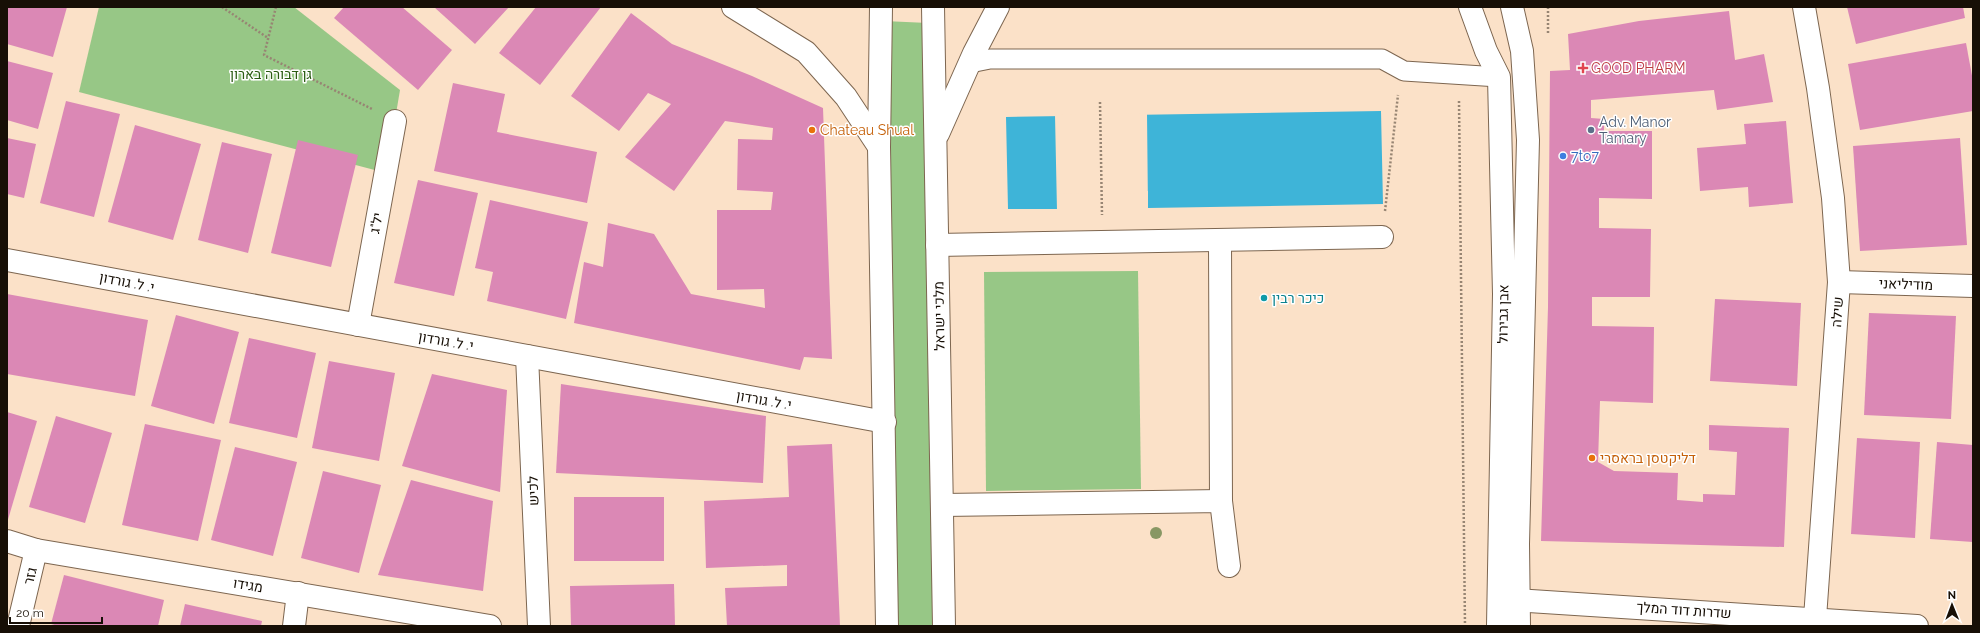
<svg xmlns="http://www.w3.org/2000/svg" width="1980" height="633" viewBox="0 0 1980 633" font-family="Raleway,Heebo,sans-serif">
<style>
.green{fill:#97c786}
.water{fill:#3eb4d8}
.pier{fill:#fbe1c8}
.building{fill:#db88b5}
.lines{fill:none;stroke-linecap:round;stroke-linejoin:round}
.service-casing{stroke:#7d6650;stroke-width:21}
.pedestrian-casing{stroke:#7d6650;stroke-width:24}
.minor-casing{stroke:#7d6650;stroke-width:24}
.tertiary-casing{stroke:#7d6650;stroke-width:24}
.secondary-casing{stroke:#7d6650;stroke-width:24}
.path{stroke:#978573;stroke-width:2.5;stroke-dasharray:2 2;stroke-linecap:butt}
.service{stroke:#fff;stroke-width:19}
.pedestrian{stroke:#fff;stroke-width:22}
.minor{stroke:#fff;stroke-width:22}
.tertiary{stroke:#fff;stroke-width:22}
.secondary{stroke:#fff;stroke-width:22}
.tree{fill:#889764}
.health-dot{fill:#e0444e;stroke:#fff;stroke-width:1.5}
.food-dot{fill:#e8710a;stroke:#fff;stroke-width:1.5}
.service-dot{fill:#5c6f8a;stroke:#fff;stroke-width:1.5}
.shop-dot{fill:#3f7fe0;stroke:#fff;stroke-width:1.5}
.culture-dot{fill:#0f9aa8;stroke:#fff;stroke-width:1.5}
.labels{text-anchor:middle;dominant-baseline:central;stroke-width:3;stroke-linejoin:round;paint-order:stroke}
.health-label{font-size:14px;fill:#be3a42;stroke:#fff;text-anchor:start}
.park-label{font-size:14px;fill:#2a5b13;stroke:#fff}
.service-label{font-size:14px;fill:#4e5e75;stroke:#fff;text-anchor:start}
.food-label{font-size:14px;fill:#c56008;stroke:#fff;text-anchor:start}
.shop-label{font-size:14px;fill:#366cbe;stroke:#fff;text-anchor:start}
.street-label{font-size:14px;fill:#170f06;stroke:#fff}
.culture-label{font-size:14px;fill:#0d838f;stroke:#fff;text-anchor:start}
</style>
<rect width="100%" height="100%" fill="#fbe1c8"/>
<g class="green">
<polygon points="99,7 294,7 400,90 386,173 79,92"/>
<polygon points="884,21 928,23 936,626 893,626"/>
<polygon points="1138,271 1141,489 986,491 984,272"/>
</g>
<polygon class="water" points="1381,111 1383,204 1148,208 1148,191 1057,193 1057,209 1008,209 1006,117"/>
<polygon class="pier" points="1147,113 1148,210 1146,208 1146,193 1059,194 1059,209 1057,211 1055,115"/>
<g class="building">
<polygon points="7,7 67,7 53,57 7,44"/>
<polygon points="344,7 402,7 452,50 418,90 334,18"/>
<polygon points="434,7 509,7 475,44"/>
<polygon points="536,7 601,7 540,85 499,53"/>
<polygon points="1847,7 1963,7 1965,18 1856,44"/>
<polygon points="1729,11 1735,60 1764,54 1773,102 1717,110 1714,90 1591,100 1591,118 1604,119 1604,131 1652,131 1652,199 1599,198 1599,228 1651,229 1650,297 1592,297 1592,326 1654,327 1653,403 1600,401 1598,462 1614,471 1678,473 1677,500 1703,502 1703,494 1735,495 1737,452 1709,450 1709,425 1789,428 1784,547 1541,541 1548,307 1550,71 1570,70 1568,34 1639,21"/>
<polygon points="631,13 672,44 752,76 823,108 832,359 804,357 800,370 574,323 584,262 603,267 608,223 654,234 691,294 765,308 764,289 717,290 717,210 771,210 773,192 737,190 738,139 772,140 773,128 725,121 674,191 625,157 671,104 648,93 619,131 571,96"/>
<polygon points="1966,43 1973,81 1973,111 1860,130 1848,64"/>
<polygon points="7,61 53,73 38,129 7,120"/>
<polygon points="453,83 505,94 497,132 597,152 587,203 434,171"/>
<polygon points="66,101 120,114 94,217 40,203"/>
<polygon points="1786,121 1793,203 1749,207 1748,187 1700,191 1697,148 1746,144 1744,124"/>
<polygon points="135,125 201,144 173,240 108,222"/>
<polygon points="7,138 36,144 24,198 7,194"/>
<polygon points="1960,138 1967,245 1860,251 1853,146"/>
<polygon points="298,140 358,155 331,267 271,253"/>
<polygon points="222,142 272,154 248,253 198,240"/>
<polygon points="418,180 478,193 454,296 394,283"/>
<polygon points="490,200 588,222 566,319 487,301 493,272 475,268"/>
<polygon points="7,294 148,320 135,396 7,374"/>
<polygon points="1715,299 1801,303 1797,386 1710,381"/>
<polygon points="1869,313 1956,316 1951,419 1864,415"/>
<polygon points="176,315 239,332 214,424 151,406"/>
<polygon points="249,338 316,353 297,438 229,423"/>
<polygon points="329,361 395,373 379,461 312,448"/>
<polygon points="432,374 507,390 500,492 402,466"/>
<polygon points="561,384 766,416 763,483 556,473"/>
<polygon points="7,412 37,421 7,523"/>
<polygon points="56,416 112,433 85,523 29,507"/>
<polygon points="145,424 221,440 198,541 122,525"/>
<polygon points="1857,438 1920,442 1915,538 1851,534"/>
<polygon points="1937,442 1973,445 1973,542 1930,539"/>
<polygon points="832,444 840,626 727,626 725,588 787,586 787,565 706,568 704,501 789,497 787,446"/>
<polygon points="235,447 297,462 273,556 211,540"/>
<polygon points="323,471 381,485 359,573 301,558"/>
<polygon points="411,480 493,501 483,591 378,575"/>
<rect x="574" y="497" width="90" height="64"/>
<polygon points="64,575 164,600 158,626 58,626 51,624"/>
<polygon points="674,584 675,626 571,626 570,586"/>
<polygon points="185,604 262,621 261,626 180,626"/>
</g>
<g class="lines">
<g class="service-casing">
<polyline id="service" points="970,63 990,59 1382,59 1404,71 1499,77"/>
</g>
<g class="pedestrian-casing">
<g id="pedestrian">
<polyline points="1220,241 1221,501"/>
<polyline points="937,245 1382,237"/>
<polyline points="942,505 1221,501 1229,566"/>
</g>
</g>
<g class="minor-casing">
<g id="minor">
<polyline points="1804,7 1818,88 1833,198 1839,282 1815,618"/>
<polyline points="1839,282 1973,286"/>
<polyline points="358,325 395,121"/>
<polyline points="527,356 539,626"/>
<polyline points="7,541 36,550 490,626"/>
<polyline points="18,626 36,550"/>
<polyline points="294,626 298,593"/>
</g>
</g>
<g class="tertiary-casing">
<g id="tertiary">
<polyline points="733,7 806,52 846,97 879,147"/>
<polyline points="881,7 879,147 887,626"/>
<polyline points="933,7 944,626"/>
<polyline points="938,134 974,53 998,7"/>
<polyline points="7,260 885,422"/>
<polyline points="1499,599 1917,626"/>
</g>
</g>
<g class="secondary-casing">
<g id="secondary">
<polyline points="1470,7 1486,51 1499,77 1504,294 1498,626"/>
<polyline points="1512,7 1522,51 1528,140 1518,544 1519,626"/>
</g>
</g>
<g class="path">
<polyline points="222,7 268,38"/>
<polyline points="276,7 264,55 372,109"/>
<polyline points="1548,7 1548,34"/>
<polyline points="1459,101 1465,626"/>
<polyline points="1100,102 1102,215"/>
<polyline points="1385,211 1398,95"/>
</g>
<use href="#service" class="service"/>
<use href="#pedestrian" class="pedestrian"/>
<use href="#minor" class="minor"/>
<use href="#tertiary" class="tertiary"/>
<use href="#secondary" class="secondary"/>
</g>
<circle class="tree" cx="1156" cy="533" r="6"/>
<path class="health-dot" d="M1581 62h4v4h4v4h-4v4h-4v-4h-4v-4h4z"/>
<g class="food-dot">
<circle cx="812" cy="130" r="4"/>
<circle cx="1592" cy="458" r="4"/>
</g>
<circle class="service-dot" cx="1591" cy="130" r="4"/>
<circle class="shop-dot" cx="1563" cy="156" r="4"/>
<circle class="culture-dot" cx="1264" cy="298" r="4"/>
<g class="labels">
<g class="health-label">
<text x="1591" y="68">GOOD PHARM</text>
</g>
<g class="park-label">
<text x="271" y="74">גן דבורה בארון</text>
</g>
<g class="service-label">
<text x="1599" y="122">Adv. Manor<tspan x="1599" dy="16">Tamary</tspan></text>
</g>
<g class="food-label">
<text x="820" y="130">Chateau Shual</text>
<text x="1600" y="458">דליקטסן בראסרי</text>
</g>
<g class="shop-label">
<text x="1571" y="156">7to7</text>
</g>
<g class="street-label">
<text transform="translate(376 223) rotate(-80)">יל"ג</text>
<text transform="translate(127 282) rotate(11)">י. ל. גורדון</text>
<text transform="translate(1906 284) rotate(2)">מודיליאני</text>
<text transform="translate(1837 312) rotate(-86)">שילה</text>
<text transform="translate(1503 314) rotate(-89)">אבן גבירול</text>
<text transform="translate(939 316) rotate(-91)">מלכי ישראל</text>
<text transform="translate(446 341) rotate(10)">י. ל. גורדון</text>
<text transform="translate(764 400) rotate(10)">י. ל. גורדון</text>
<text transform="translate(533 491) rotate(-92)">לכיש</text>
<text transform="translate(30 576) rotate(-76)">גזר</text>
<text transform="translate(248 585) rotate(9)">מגידו</text>
<text transform="translate(1684 610) rotate(4)">שדרות דוד המלך</text>
</g>
<g class="culture-label">
<text x="1272" y="298">כיכר רבין</text>
</g>
</g>
<rect width="1980" height="633" fill="none" stroke="#170f06" stroke-width="16"/>
<g transform="translate(1952 605) rotate(359)" stroke="#ffffff" stroke-width="3" paint-order="stroke">
<path d="M0-3L7 15L0 10L-7 15Z" fill="#170f06"/>
<text y="-6" font-size="11" font-weight="bold" text-anchor="middle" fill="#170f06">N</text>
</g>
<path d="M10 617v6h92v-6" fill="none" stroke="#170f06" stroke-width="2"/>
<text x="16" y="617" font-size="12" fill="#170f06" stroke="#ffffff" stroke-width="3" paint-order="stroke">20 m</text>
</svg>
